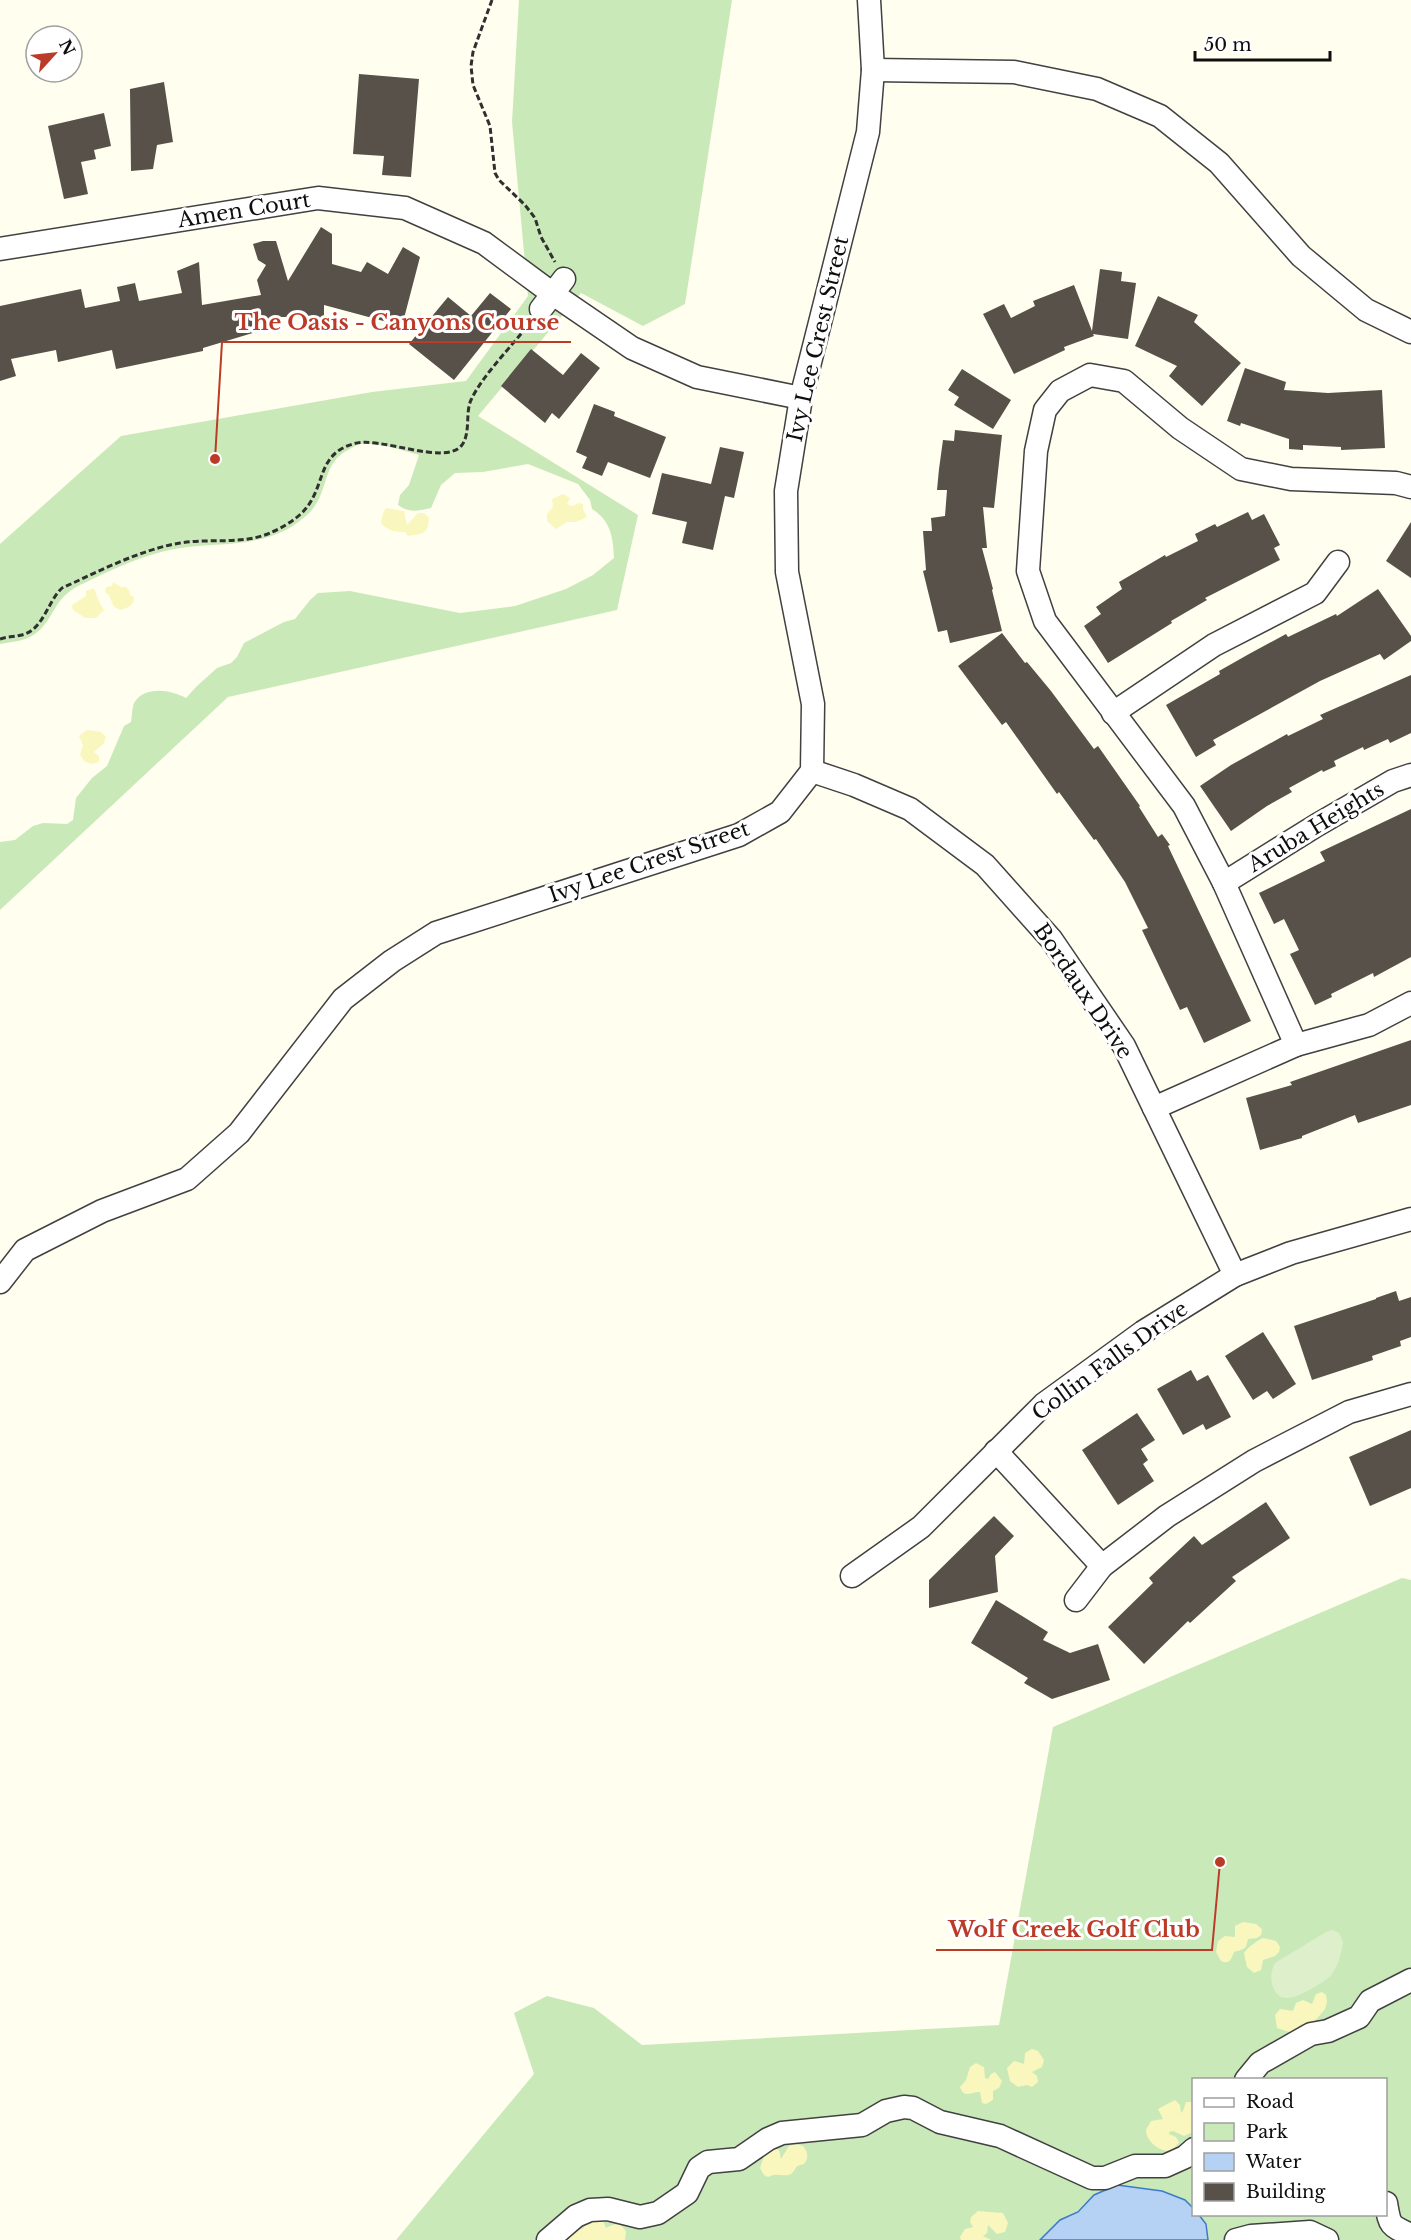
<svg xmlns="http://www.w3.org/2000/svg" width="1411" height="2240" viewBox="0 0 1411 2240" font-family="'Libre Baskerville',serif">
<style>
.green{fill:#cae9b9;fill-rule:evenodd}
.sand{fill:#f9f7bd}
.pitch{fill:#ddf0cb}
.water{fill:#b5d2f5;stroke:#3d7acb;stroke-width:1.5}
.building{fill:#57514a}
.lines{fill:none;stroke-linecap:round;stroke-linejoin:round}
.minor-casing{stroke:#414141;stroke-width:25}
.path{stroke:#303030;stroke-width:3;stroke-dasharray:6 3;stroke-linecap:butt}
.minor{stroke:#fff;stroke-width:22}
.labels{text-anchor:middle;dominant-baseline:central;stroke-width:6;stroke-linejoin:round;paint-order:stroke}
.street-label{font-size:21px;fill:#0e0e0e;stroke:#fff}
.leader{fill:none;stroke:#bc3b28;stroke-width:2}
.callout-dot{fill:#bc3b28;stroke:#fff;stroke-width:2}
.callout-label{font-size:22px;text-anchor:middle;font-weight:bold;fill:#bc3b28;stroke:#fff;stroke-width:6;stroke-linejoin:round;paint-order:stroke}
</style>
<rect width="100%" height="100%" fill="#fffeef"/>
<g class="green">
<path d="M519,0h213l-47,304 -42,22 -62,-33 -103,123 160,99 -21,95 -389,87 -228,213v-68l15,-2 18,-14 10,-3 24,1 6,-4 3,-22 16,-20 15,-12 17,-40 7,-4c1,-5 1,-14 3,-19 10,-18 38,-13 52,-5l11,-12 20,-18 14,-5 6,-6 7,-14 40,-21 11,-3 15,-19 8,-7 32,-2 110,22 55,-7 51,-17 27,-14 21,-17c-1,-21 -3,-37 -22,-49l-2,-9 -12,-16 -50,-20 -45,8 -28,1 -14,12 -10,23c-13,3 -22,5 -33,-3l2,-10 9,-10 10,-30c-18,-5 -40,-13 -59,-11 -4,1 -8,4 -12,6 -26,13 -19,41 -37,61 -6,6 -17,15 -25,19 -36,18 -74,12 -112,19 -32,6 -65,22 -94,36 -29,15 -24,33 -45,49 -10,7 -23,8 -35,10v-100l121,-108 251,-44 94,-11 62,-85 -16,-174z"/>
<path d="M1402,1578l9,2v660h-1015l138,-166 -20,-61 33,-17 47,12 48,37 357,-20 54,-298zM1194,2080h192v134h-192z"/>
</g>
<g class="sand">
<polygon points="563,494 570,498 567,504 573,506 578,503 583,504 583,509 587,517 576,522 567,522 556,529 547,521 547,514 553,507 552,499"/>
<path d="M386,508l18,3 3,14 11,-12h6l5,5c-1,17 -6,15 -21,18l-3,-4c-8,1 -19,-2 -24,-9l2,-10z"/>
<path d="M113,582l8,5h5l3,3 1,5 4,2c0,9 -6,10 -13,13l-7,-3 -5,-12 -4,-3 1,-5 6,-1z"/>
<path d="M94,588c3,8 5,15 10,22l-8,8h-11l-12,-8 -1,-5 14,-9v-5z"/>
<polygon points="87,730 101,732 106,737 104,743 94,752 99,756 99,762 93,764 85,762 80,755 83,745 79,736"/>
<path d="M1243,1922l13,2 6,5 -1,6 -4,3 -9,1c-2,11 -4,10 -14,13 -3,7 -4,13 -13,9l-5,-9 2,-11 7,-5 10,1v-11z"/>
<path d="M1263,1938l13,3 4,6 -1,5 -4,4 -12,4 -2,10 -7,3 -7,-6 -3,-14c3,-5 14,-13 19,-15z"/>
<polygon points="1322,1992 1326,1995 1327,2002 1325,2009 1315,2021 1300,2025 1292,2033 1277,2028 1275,2015 1280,2009 1293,2011 1296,2003 1303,2000 1312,2004 1316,1994"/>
<polygon points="1032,2049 1038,2051 1044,2060 1042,2067 1032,2072 1037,2076 1038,2082 1032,2087 1027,2085 1018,2087 1010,2081 1007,2068 1014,2061 1024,2064 1025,2053"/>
<path d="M976,2063l8,4 1,11 3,1 3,-5 4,-2 7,9 -3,7 -6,3v9l-7,4 -4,-1 -2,-11c-8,-1 -15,8 -20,-5l6,-7 4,-13z"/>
<path d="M1175,2100l5,5 1,8 2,-2 3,-9h7v30l-9,4 -11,-5 -4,1v2l7,3 3,5 -6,8c-11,4 -27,-8 -27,-20l5,-9 12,-2 -5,-10z"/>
<path d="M796,2144l7,2c5,6 6,12 1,18l-7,2c-7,12 -8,9 -19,9 -4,-1 -7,1 -10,2l-4,-2 -4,-7 5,-15 9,-5 5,2 2,9 8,-13z"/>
<polygon points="978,2211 1003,2213 1008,2223 1005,2232 997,2234 988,2225 987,2233 983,2236 991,2240 961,2240 960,2237 965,2229 973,2227 970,2222 971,2217"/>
<path d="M603,2220l3,8c9,-5 15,-6 20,4l-1,8h-57l7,-9 9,-3 2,-7z"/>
</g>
<path class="pitch" d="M1333,1930l6,3 4,9c-1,9 -5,24 -11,32 -5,7 -15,11 -23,16 -13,7 -29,15 -36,-3 -3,-8 -2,-16 2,-24l51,-31z"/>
<polygon class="water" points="1117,2185 1162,2191 1185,2200 1193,2208 1194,2214 1199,2215 1206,2224 1208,2240 1040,2240 1060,2220 1078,2212 1094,2195"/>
<g class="building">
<polygon points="359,74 419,79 411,177 382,175 384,156 353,154"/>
<polygon points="164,82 173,142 157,145 153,169 131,171 130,89"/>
<polygon points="104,113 111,146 94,150 96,159 81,162 88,194 64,199 48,126"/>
<polygon points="321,227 332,234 332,264 361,272 367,262 388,274 403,247 420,257 402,326 324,305 324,324 309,324 298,317 281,317 279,321 254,320 256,332 203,348 203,351 116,369 112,350 58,362 56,350 11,359 16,376 0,381 0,306 81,289 85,308 120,301 117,287 135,283 139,301 182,293 177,271 199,262 202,305 261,295 257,280 266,265 258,260 253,244 263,241 276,241 288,281"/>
<polygon points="1100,269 1122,272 1121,281 1136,283 1128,339 1093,334 1094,336 1064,347 1065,350 1014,374 983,314 1004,304 1011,318 1035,306 1033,301 1074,285 1092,331"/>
<polygon points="490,293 511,309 454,380 409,344 448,297 471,316"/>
<polygon points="1158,296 1198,315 1194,322 1241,363 1202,406 1169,376 1177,366 1135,346"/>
<polygon points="531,349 563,375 581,353 600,368 559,419 552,413 545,423 501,386"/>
<polygon points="1245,368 1286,382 1284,390 1328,393 1382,390 1385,448 1341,450 1341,447 1303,445 1303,450 1289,449 1289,439 1241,423 1240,426 1227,421"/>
<polygon points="962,369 1011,400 993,429 954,405 959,397 948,390"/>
<polygon points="594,404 615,412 614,416 666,437 650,478 608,462 602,476 582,468 587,457 576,452"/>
<polygon points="955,430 1002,435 994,508 983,507 987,548 982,548 993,589 992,590 1002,631 950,643 947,630 938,632 923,571 926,570 923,531 932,531 931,518 945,516 947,490 937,490 939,469 943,440 954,441"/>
<polygon points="720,447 744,452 734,498 725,496 713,550 682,543 687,522 652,514 662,473 711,484"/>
<polygon points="1248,512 1252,520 1264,514 1280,545 1274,548 1280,560 1205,598 1207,600 1171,621 1172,623 1108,663 1084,626 1101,614 1096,607 1122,589 1119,582 1165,555 1166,557 1198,541 1195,534 1215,524 1217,527"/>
<polygon points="1411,522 1411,578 1386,561"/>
<polygon points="1378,589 1411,636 1411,641 1384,660 1380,654 1320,681 1213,740 1216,745 1196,757 1166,705 1220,674 1219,671 1249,654 1286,634 1288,637 1336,614 1337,616"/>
<polygon points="1002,633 1025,663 1027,662 1051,691 1094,749 1098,746 1140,806 1139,807 1158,837 1162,834 1170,845 1168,846 1251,1021 1204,1043 1187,1007 1180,1010 1142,930 1148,928 1125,882 1096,839 1094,840 1059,792 1057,794 1006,722 1002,725 958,666"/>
<polygon points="1411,675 1411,733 1390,743 1388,739 1364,750 1363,747 1334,761 1336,766 1323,772 1322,770 1289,788 1292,792 1267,806 1231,831 1200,786 1231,765 1287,734 1288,736 1323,719 1320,715"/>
<polygon points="1411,809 1411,957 1374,977 1373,973 1331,994 1332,997 1315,1005 1290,954 1299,950 1284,919 1274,924 1259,893 1325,861 1320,852"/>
<polygon points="1411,1040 1411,1105 1358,1123 1355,1115 1302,1136 1302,1138 1260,1150 1246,1098 1292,1085 1290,1082"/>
<polygon points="1396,1291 1399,1301 1411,1297 1411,1337 1400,1341 1401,1346 1372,1356 1373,1360 1312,1380 1294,1326 1376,1299 1376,1298"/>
<polygon points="1263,1332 1296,1384 1273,1399 1267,1391 1253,1400 1225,1356"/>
<polygon points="1191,1370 1197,1381 1208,1375 1231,1417 1206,1430 1203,1424 1183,1435 1157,1389"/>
<polygon points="1137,1413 1155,1440 1141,1449 1148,1460 1143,1464 1154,1481 1118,1505 1082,1450"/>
<polygon points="1411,1430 1411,1488 1370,1506 1349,1457"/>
<polygon points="1266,1502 1290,1538 1232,1577 1236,1581 1190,1623 1188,1621 1144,1664 1108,1627 1153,1583 1149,1578 1194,1536 1202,1545"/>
<polygon points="994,1516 1014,1536 995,1556 998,1592 929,1608 929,1580"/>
<polygon points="996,1600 1048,1632 1043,1640 1070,1653 1098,1644 1110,1680 1052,1699 1024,1683 1028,1678 971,1643"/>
</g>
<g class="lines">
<g class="minor-casing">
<g id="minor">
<polyline points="873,70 1014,72 1097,89 1160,116 1219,163 1301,256 1366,310 1411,332"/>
<polyline points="0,249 318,198 405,208 484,243 553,294 632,348 697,377 801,398"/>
<polyline points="541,309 564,279"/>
<polyline points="1113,713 1214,645 1315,593 1338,562"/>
<polyline points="812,771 854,785 910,809 985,865 1051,939 1124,1046 1235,1275"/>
<polyline points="1224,883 1317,825 1393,781 1411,775"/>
<polyline points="1296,1045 1224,883 1184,806 1045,621 1028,571 1036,451 1045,410 1060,391 1090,375 1124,381 1180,428 1241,469 1291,479 1396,483 1411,487"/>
<polyline points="1154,1108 1296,1045 1369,1025 1411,1003"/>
<polyline points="0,1282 25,1250 102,1211 187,1179 239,1133 343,999 392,961 436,933 739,835 780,812 812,771 813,704 787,572 786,491 801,398 868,132 873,70 869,0"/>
<polyline points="996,1451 1102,1566"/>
<polyline points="852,1576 921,1527 1044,1404 1143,1332 1235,1275 1291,1253 1411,1219"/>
<polyline points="1076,1600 1102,1566 1167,1516 1254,1461 1349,1412 1411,1394"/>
<polyline points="1246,2080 1260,2063 1311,2034 1328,2031 1359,2017 1370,2001 1411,1980"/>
<path d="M1386,2203c4,23 3,22 25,32"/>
<polyline points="548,2240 576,2216 590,2210 608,2209 640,2217 658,2213 687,2193 699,2168 708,2162 739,2159 768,2139 782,2133 862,2125 886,2111 904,2107 913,2108 940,2122 1000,2136 1092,2178 1105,2178 1135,2166 1165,2166 1185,2157 1194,2149"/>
<polyline points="1236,2240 1251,2236 1310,2232 1327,2240"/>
</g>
</g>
<g class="path">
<polyline points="492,0 473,52 471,66 473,85 490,126 495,173 499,180 525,205 535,218 541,237 555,262"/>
<path d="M0,639c8,-3 17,-2 25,-5 19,-7 23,-33 37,-46 38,-17 77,-38 118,-45 30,-5 62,2 90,-10 12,-5 29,-15 37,-26 18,-23 11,-53 46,-63 26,-9 92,23 109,1 9,-13 3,-32 9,-45 11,-24 41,-54 58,-76"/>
</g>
<use href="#minor" class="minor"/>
</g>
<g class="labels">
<g class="street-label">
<text transform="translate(244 210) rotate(-9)">Amen Court</text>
<text transform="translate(818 339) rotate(-77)">Ivy Lee Crest Street</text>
<text transform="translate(1316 827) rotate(-31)">Aruba Heights</text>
<text transform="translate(649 862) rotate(-19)">Ivy Lee Crest Street</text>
<text transform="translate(1083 991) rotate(56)">Bordaux Drive</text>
<text transform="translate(1110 1361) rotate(-36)">Collin Falls Drive</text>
</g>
</g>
<path class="leader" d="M215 459L222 342H571M1220 1862L1212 1950H936"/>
<g class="callout-dot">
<circle cx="215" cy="459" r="6"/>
<circle cx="1220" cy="1862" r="6"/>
</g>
<g class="callout-label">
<text x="397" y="330">The Oasis - Canyons Course</text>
<text x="1074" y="1937">Wolf Creek Golf Club</text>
</g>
<rect x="1192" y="2078" width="195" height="138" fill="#ffffff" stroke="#9f9f9f" stroke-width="1.5"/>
<rect x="1204" y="2098" width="30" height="9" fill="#ffffff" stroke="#9f9f9f" stroke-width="1.5"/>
<text x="1246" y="2108" font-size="18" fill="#0e0e0e">Road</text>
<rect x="1204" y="2123" width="30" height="18" fill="#cae9b9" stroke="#9f9f9f" stroke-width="1.5"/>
<text x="1246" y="2138" font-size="18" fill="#0e0e0e">Park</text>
<rect x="1204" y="2153" width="30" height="18" fill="#b5d2f5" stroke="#9f9f9f" stroke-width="1.5"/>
<text x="1246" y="2168" font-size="18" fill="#0e0e0e">Water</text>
<rect x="1204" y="2183" width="30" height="18" fill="#57514a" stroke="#9f9f9f" stroke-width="1.5"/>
<text x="1246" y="2198" font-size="18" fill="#0e0e0e">Building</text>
<g transform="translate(54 54) rotate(63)"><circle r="28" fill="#ffffff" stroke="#9f9f9f" stroke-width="1.5"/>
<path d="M0-4.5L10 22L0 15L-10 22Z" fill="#bc3b28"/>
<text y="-9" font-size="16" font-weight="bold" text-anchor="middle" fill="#0e0e0e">N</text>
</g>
<path d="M1195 51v9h135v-9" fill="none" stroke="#0e0e0e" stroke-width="3"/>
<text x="1204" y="51" font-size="18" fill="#0e0e0e" stroke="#ffffff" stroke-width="4.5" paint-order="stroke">50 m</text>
</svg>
